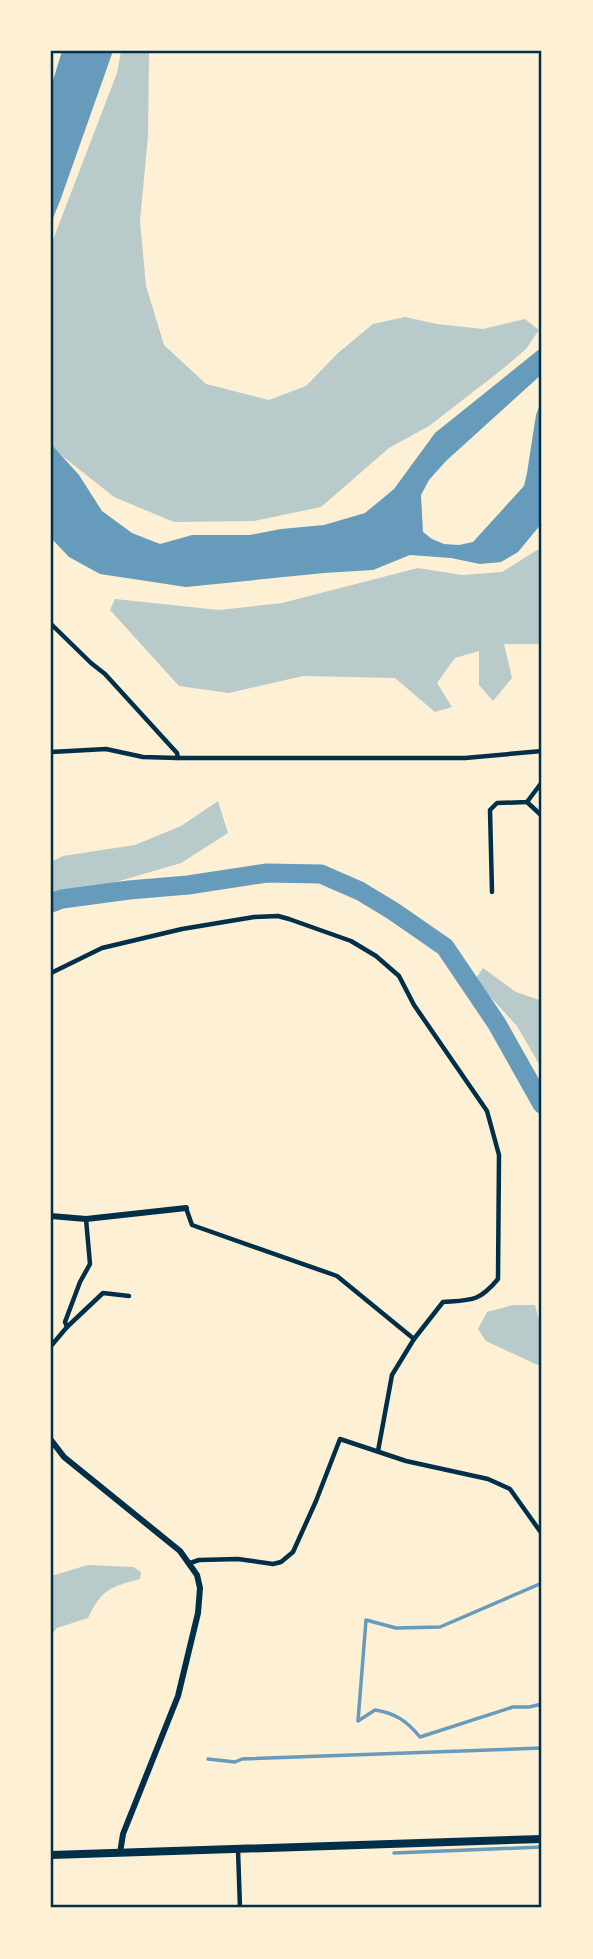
<svg xmlns="http://www.w3.org/2000/svg" width="593" height="1959" viewBox="0 0 593 1959" font-family="Spectral,serif">
<style>
.green{fill:#b9caca}
.water{fill:#669bbc}
.lines{fill:none;stroke-linecap:round;stroke-linejoin:round}
.stream{stroke:#669bbc;stroke-width:3.5}
.river{stroke:#669bbc;stroke-width:19}
.minor{stroke:#003049;stroke-width:4.5}
.tertiary{stroke:#003049;stroke-width:6}
.trunk{stroke:#003049;stroke-width:8}
.neatline{fill:none;stroke:#003049;stroke-width:2.5}
</style>
<rect width="100%" height="100%" fill="#fdf0d5"/>
<g class="green">
<polygon points="121,51 149,51 148,136 140,221 146,286 164,345 206,384 269,400 306,386 338,353 373,324 405,317 437,324 483,329 525,319 539,330 526,349 504,368 429,426 389,448 321,507 254,521 174,522 114,497 51,447 51,245 117,73"/>
<polygon points="542,547 542,645 538,644 504,644 512,678 493,701 479,685 479,651 455,658 437,683 452,707 435,712 395,678 303,676 229,693 179,686 110,610 115,599 219,610 282,603 418,568 462,575 502,572"/>
<polygon points="218,801 228,833 181,863 51,901 51,862 63,856 135,845 181,826"/>
<polygon points="483,968 516,992 542,1001 542,1069 517,1026 475,980"/>
<polygon points="513,1305 535,1305 538,1317 542,1322 542,1367 486,1341 478,1329 487,1312"/>
<path d="M88,1565l45,2 8,5 -1,7c-30,8 -38,10 -52,39l-31,10 -6,7v-59z"/>
</g>
<g class="water">
<polygon points="62,51 113,51 60,201 51,223 51,87"/>
<polygon points="542,347 542,374 446,461 429,480 421,495 423,532 432,539 444,544 459,545 473,542 524,486 527,473 536,415 542,398 542,523 518,552 501,562 480,564 451,558 410,555 373,570 324,573 186,587 100,574 69,557 51,538 51,444 79,475 102,511 132,533 160,544 192,535 250,535 281,529 324,525 365,513 394,489 435,433"/>
</g>
<g class="lines">
<g class="stream">
<path d="M542,1583l-102,44 -44,1 -30,-8 -8,101 17,-11c20,3 32,11 45,27l93,-30h16l13,-3"/>
<polyline points="208,1759 235,1762 242,1759 542,1748"/>
<polyline points="394,1853 542,1847"/>
</g>
<polyline class="river" points="51,903 62,899 129,890 188,885 267,873 321,874 360,891 393,911 445,947 497,1024 542,1104"/>
<g class="minor">
<polyline points="51,624 91,663 105,674 177,753 178,758"/>
<polyline points="51,752 106,749 143,757 178,758 465,758 542,751"/>
<polyline points="527,802 542,816"/>
<polyline points="492,892 490,810 497,803 527,802 542,782"/>
<path d="M51,973l51,-25 80,-19 72,-12 24,-1 11,3 62,22 25,15 23,20 15,29 73,106 12,44 -1,124c-19,23 -27,21 -55,23l-29,37 -22,36 -14,76"/>
<polyline points="186,1208 192,1225 337,1276 414,1339"/>
<polyline points="67,1327 65,1322 80,1282 90,1264 86,1219"/>
<polyline points="51,1346 67,1327 103,1293 129,1296"/>
<polyline points="190,1563 199,1560 238,1559 273,1564 281,1562 293,1552 316,1501 340,1439 406,1461 488,1479 510,1489 542,1534"/>
<polyline points="238,1850 240,1908"/>
</g>
<g class="tertiary">
<polyline points="51,1216 86,1219 186,1208"/>
<polyline points="51,1440 64,1457 180,1551 197,1575 200,1588 198,1613 178,1696 123,1834 120,1853"/>
</g>
<polyline class="trunk" points="51,1855 542,1839"/>
</g>
<rect width="593" height="1959" fill="none" stroke="#fdf0d5" stroke-width="105"/>
<rect x="52" y="52" width="488" height="1854" class="neatline"/>
</svg>
